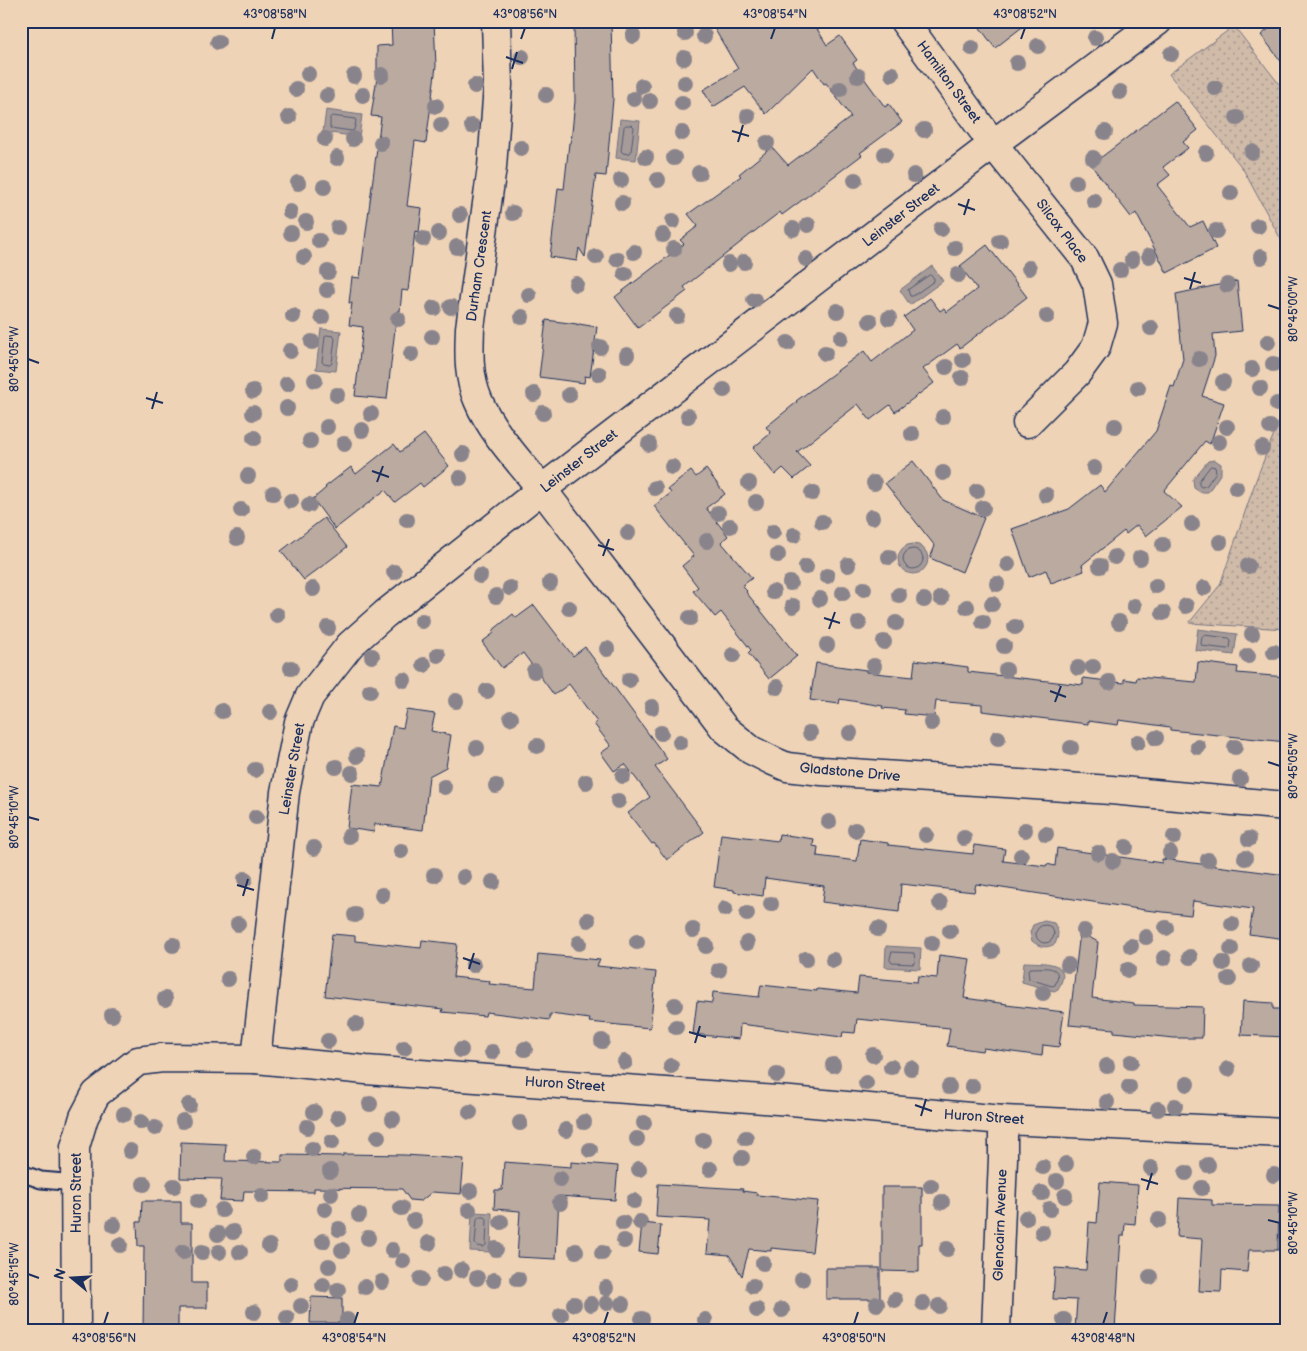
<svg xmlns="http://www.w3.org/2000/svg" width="1307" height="1351" viewBox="0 0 1307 1351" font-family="'Balsamiq Sans',sans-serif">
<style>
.park{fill:url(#park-dots);stroke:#767584}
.water{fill:#a69b98;stroke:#6e7081}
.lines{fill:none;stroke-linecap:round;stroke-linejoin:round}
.shore{stroke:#535a75;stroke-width:1}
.building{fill:#bbaaa0;stroke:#1b2f5e}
.lane-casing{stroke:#1b2f5e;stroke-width:19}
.street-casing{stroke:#1b2f5e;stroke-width:31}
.lane{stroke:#efd3b6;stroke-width:15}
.street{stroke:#efd3b6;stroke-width:28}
.tree{fill:#89848c}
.ticks{fill:none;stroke:#1b2f5e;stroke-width:2}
.labels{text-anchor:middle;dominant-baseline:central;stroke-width:4.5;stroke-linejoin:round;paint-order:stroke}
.street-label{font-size:14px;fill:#1b2f5e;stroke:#efd3b6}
.neatline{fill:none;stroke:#1b2f5e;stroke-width:2}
.ticks-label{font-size:12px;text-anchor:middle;fill:#1b2f5e}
</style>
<defs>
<pattern id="park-dots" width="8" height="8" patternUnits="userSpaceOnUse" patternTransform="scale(1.25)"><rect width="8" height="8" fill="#d0bba9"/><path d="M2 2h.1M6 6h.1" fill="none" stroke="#a8988d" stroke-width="1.8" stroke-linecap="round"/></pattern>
</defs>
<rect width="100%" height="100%" fill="#efd3b6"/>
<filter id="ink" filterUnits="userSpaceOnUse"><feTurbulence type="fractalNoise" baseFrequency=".02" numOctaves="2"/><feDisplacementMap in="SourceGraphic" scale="10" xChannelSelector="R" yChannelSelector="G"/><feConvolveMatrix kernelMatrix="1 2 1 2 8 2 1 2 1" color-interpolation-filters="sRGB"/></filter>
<g filter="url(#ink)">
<g class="park">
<polygon points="1234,26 1286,93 1286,249 1243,169 1169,74"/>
<polygon points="1286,403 1286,629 1189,623 1220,585 1256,480"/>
</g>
<g class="water">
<polygon points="326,110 362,115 359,137 323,132"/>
<polygon points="620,119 640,121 636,160 616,158"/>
<polygon points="932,266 943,281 910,305 900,290"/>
<polygon points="321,329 341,331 336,371 316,369"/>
<polygon points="1215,460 1221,464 1221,473 1208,492 1200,492 1194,488 1193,479 1208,461"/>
<circle cx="913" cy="559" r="15"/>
<polygon points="1198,629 1237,634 1234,655 1195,650"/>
<path d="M1044,921l10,2c5,8 5,12 1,21 -10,5 -15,3 -23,-3l-2,-9 3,-7z"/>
<polygon points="886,946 921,948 920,969 885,967"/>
<path d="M1024,962c19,1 51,-2 34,27l-4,2 -32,-9z"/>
<polygon points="472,1212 492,1213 491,1252 470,1251"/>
</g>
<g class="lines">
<g class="shore">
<polygon points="332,116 355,119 356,121 354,130 352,131 330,128 330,118"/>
<polygon points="626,125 632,125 634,127 631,152 629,154 623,153 621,151 624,127"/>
<polygon points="930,275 934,278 934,281 913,296 910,296 908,290"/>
<polygon points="327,335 333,336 335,338 332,363 330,365 324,364 322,362 325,337"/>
<polygon points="1211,466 1215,467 1216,472 1206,486 1201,487 1199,485 1199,481"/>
<circle cx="913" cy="559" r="10"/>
<polygon points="1204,635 1229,638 1231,640 1230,648 1227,649 1202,646 1201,643 1202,637"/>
<circle cx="1045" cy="934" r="9"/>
<polygon points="892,952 914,953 915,962 913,964 892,963 890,960"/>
<path d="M1031,968c13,0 34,-4 24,17l-3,1 -23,-7 -1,-9z"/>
<polygon points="479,1217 485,1217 487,1219 486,1245 484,1247 477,1246 475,1244 477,1219"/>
</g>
</g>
<g class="building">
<polygon points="391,21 434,21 436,66 426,143 415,141 407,206 422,208 419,232 415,231 408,291 402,290 400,311 397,311 387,399 355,396 363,327 349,325 352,303 349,303 352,277 360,278 381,117 371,116 377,77 377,46 392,45"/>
<polygon points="725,21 812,21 827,45 840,36 857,60 853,63 885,107 889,104 902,122 860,153 862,155 821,186 782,215 780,212 755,231 684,287 687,291 638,328 615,297 684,244 680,240 698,226 688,214 741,176 739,174 772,147 788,165 851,117 826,83 824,84 813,68 766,114 745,87 713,107 703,90 738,69 714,28"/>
<polygon points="975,21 1030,21 995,48"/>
<polygon points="1279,21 1286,21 1286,68 1261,35"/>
<polygon points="611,22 613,99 606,176 596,175 585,257 579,248 577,261 550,257 558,188 564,189 569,143 571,143 575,101 574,23"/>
<polygon points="1175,101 1198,130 1183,142 1188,148 1163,167 1170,175 1157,185 1190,227 1203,221 1216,248 1167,273 1136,213 1131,217 1091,165"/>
<polygon points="987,245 1027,297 960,348 957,344 923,369 934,383 895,412 890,405 870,420 858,404 797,452 810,466 794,479 783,468 775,475 753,448 771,433 766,427 797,402 796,401 864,351 872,362 913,330 904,317 930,298 940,311 944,308 947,312 977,289 960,266"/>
<polygon points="1237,281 1242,331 1213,334 1215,356 1202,396 1224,403 1210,444 1205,441 1164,491 1182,507 1146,536 1137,525 1126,534 1124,531 1082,565 1084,571 1051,583 1046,570 1029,577 1012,529 1069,509 1100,485 1105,492 1156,431 1171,386 1174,387 1183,359 1176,294"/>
<polygon points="546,320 577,324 577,325 579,324 597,327 590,377 585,376 584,383 539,377"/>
<polygon points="424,434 449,466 423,487 420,483 395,502 385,490 335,529 313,499 326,488 325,487 351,467 356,474 394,444 400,452"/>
<polygon points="913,461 943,500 984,518 962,572 930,558 935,546 885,483"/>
<polygon points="706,469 725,494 706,508 728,536 721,542 752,578 742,586 747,591 746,592 797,656 769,679 748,653 751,650 721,612 715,617 693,591 698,587 682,566 694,556 654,506 671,493 668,489 691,471 696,477"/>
<polygon points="324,518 347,547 304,580 281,551"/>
<polygon points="534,605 573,656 585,647 667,759 655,767 704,832 667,860 654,843 652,844 628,813 650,797 625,764 614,771 601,753 611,746 594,724 597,722 569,684 554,695 523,653 502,668 482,642 494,633 492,631 513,614 516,618"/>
<polygon points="915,660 968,667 968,672 1083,685 1083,678 1124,683 1124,679 1136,681 1137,677 1196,682 1198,662 1238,667 1237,673 1286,677 1286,742 1170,730 1170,727 1119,720 1118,725 1088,721 1088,724 982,711 982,705 936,701 934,717 904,714 905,710 882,708 883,706 840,699 839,704 810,700 816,663 866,670 866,672 913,677"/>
<polygon points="407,710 435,714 431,731 451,735 446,767 429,776 423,830 375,824 374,832 347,828 352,784 382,787 393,726 403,728"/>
<polygon points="721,834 778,841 779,834 814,839 813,846 818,847 817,856 857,861 860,839 888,843 888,845 973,854 974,845 1005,849 1003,861 1046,866 1047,864 1055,866 1057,848 1162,863 1162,859 1286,875 1286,939 1249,934 1253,909 1193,901 1191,915 1145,910 976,884 974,892 901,884 899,912 822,902 824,886 765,878 763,896 734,892 734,890 714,887"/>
<polygon points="1080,932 1098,942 1092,998 1134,1003 1134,1005 1203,1007 1202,1038 1174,1038 1114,1032 1114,1029 1069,1025"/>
<polygon points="332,934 355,936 355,941 421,948 422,940 457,944 453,977 490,981 489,984 535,988 538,954 600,960 597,966 656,972 650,1028 589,1022 590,1019 550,1014 550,1020 486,1012 485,1016 442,1012 443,1009 325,996"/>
<polygon points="939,955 970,959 964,998 1007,1004 1006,1005 1064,1012 1059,1047 1043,1045 1042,1056 983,1048 982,1051 947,1046 950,1028 857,1019 855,1033 843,1032 842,1037 740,1024 739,1039 693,1034 697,1001 712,1003 713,992 759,997 761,985 817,991 817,989 857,993 859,977 917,982 918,976 937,978"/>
<polygon points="1243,1001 1273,1003 1273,1009 1286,1009 1286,1037 1241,1035"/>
<polygon points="181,1142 226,1144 225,1161 282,1162 282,1155 343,1156 343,1154 405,1155 464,1159 461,1194 432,1192 421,1201 410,1200 402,1189 314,1188 314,1192 244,1191 243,1201 220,1200 222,1179 180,1178"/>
<polygon points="504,1162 571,1167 571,1162 618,1166 615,1200 559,1196 556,1259 517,1257 520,1211 494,1209 495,1190 502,1190"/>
<polygon points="1100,1182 1138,1185 1135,1224 1125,1223 1124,1236 1121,1236 1115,1330 1075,1330 1077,1300 1053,1299 1055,1268 1086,1270 1089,1222 1097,1223"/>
<polygon points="658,1184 743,1189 742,1191 757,1193 757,1195 818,1201 812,1252 771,1248 771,1251 749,1249 742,1276 729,1255 707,1253 710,1220 656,1217"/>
<polygon points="882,1187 922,1187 922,1244 919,1244 919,1272 882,1271"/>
<polygon points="1179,1198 1212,1200 1212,1205 1279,1206 1278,1250 1249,1250 1247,1272 1222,1270 1221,1292 1199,1291 1202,1239 1177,1237"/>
<polygon points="142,1201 181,1201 181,1223 192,1223 192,1283 207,1283 207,1308 178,1308 178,1330 143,1330 144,1246 138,1246 137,1222 141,1222"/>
<polygon points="642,1223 661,1225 658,1254 639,1252"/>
<rect x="826" y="1268" width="54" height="31"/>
<polygon points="311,1297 342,1298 342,1323 310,1323"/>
</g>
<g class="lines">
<g class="lane-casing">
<polyline id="lane" points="21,1173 41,1180 76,1183"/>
</g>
<g class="street-casing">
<g id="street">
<path d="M496,21l2,64 -6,82 -22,161c-1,24 -2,49 8,72 15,36 49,69 73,101 58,76 116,151 173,227l27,22 22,11 14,6 35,4 289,19 175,16"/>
<polyline points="904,21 993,144 1085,259 1097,284 1103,323 1096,347 1077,373 1027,423"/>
<polyline points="256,1059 285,792 299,722 310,696 350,645 385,614 542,489 993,144 1158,21"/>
<polyline points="76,1330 75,1147 84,1117 96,1094 138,1061 162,1058 256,1059 366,1070 791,1101 1003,1120 1286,1133"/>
<polyline points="996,1330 1003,1158 1003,1120"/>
</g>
</g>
<use href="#lane" class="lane"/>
<use href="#street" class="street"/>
</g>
<g class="tree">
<circle cx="685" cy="33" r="8"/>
<circle cx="633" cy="36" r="8"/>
<circle cx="704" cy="36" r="8"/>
<circle cx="1095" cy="38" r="8"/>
<circle cx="218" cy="42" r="8"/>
<circle cx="1038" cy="46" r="8"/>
<circle cx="972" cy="48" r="8"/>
<circle cx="1171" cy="54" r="8"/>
<circle cx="522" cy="57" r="8"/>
<circle cx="684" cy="58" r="8"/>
<circle cx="1017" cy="63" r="8"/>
<circle cx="308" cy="74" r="8"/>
<circle cx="892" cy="74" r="8"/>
<circle cx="382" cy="75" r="8"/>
<circle cx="354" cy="76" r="8"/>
<circle cx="858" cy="76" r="8"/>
<circle cx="685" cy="83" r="8"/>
<circle cx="475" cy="86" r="8"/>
<circle cx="642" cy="86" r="8"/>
<circle cx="1215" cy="88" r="8"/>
<circle cx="296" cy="89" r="8"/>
<circle cx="840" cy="89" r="8"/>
<circle cx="1120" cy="92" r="8"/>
<circle cx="363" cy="95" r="8"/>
<circle cx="546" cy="95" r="8"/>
<circle cx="327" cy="96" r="8"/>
<circle cx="634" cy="99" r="8"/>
<circle cx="650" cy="101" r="8"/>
<circle cx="682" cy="103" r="8"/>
<circle cx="436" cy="106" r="8"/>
<circle cx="748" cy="116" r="8"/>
<circle cx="289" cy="117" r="8"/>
<circle cx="1237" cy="118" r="8"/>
<circle cx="441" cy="125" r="8"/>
<circle cx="472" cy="126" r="8"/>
<circle cx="924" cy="130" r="8"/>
<circle cx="1105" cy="132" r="8"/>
<circle cx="682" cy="133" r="8"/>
<circle cx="325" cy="139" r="8"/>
<circle cx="353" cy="139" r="8"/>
<circle cx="381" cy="143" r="8"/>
<circle cx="767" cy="143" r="8"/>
<circle cx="521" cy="148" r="8"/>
<circle cx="1252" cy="152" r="8"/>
<circle cx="1206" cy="153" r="8"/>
<circle cx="885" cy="154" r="8"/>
<circle cx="646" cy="157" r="8"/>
<circle cx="337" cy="158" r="8"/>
<circle cx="674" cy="158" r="8"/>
<circle cx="1093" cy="158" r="8"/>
<circle cx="699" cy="173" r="8"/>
<circle cx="914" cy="175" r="8"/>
<circle cx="621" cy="180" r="8"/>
<circle cx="658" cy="180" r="8"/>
<circle cx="855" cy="180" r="8"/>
<circle cx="1076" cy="182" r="8"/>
<circle cx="298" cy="183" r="8"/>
<circle cx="324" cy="187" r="8"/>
<circle cx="1231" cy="193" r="8"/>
<circle cx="1094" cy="201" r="8"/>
<circle cx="622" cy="203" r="8"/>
<circle cx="290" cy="212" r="8"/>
<circle cx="513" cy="213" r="8"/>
<circle cx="460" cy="215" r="8"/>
<circle cx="673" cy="221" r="8"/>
<circle cx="306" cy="222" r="8"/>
<circle cx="808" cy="225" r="8"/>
<circle cx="1258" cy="226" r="8"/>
<circle cx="338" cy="228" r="8"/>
<circle cx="793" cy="229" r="8"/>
<circle cx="941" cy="229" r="8"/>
<circle cx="1216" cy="231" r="8"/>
<circle cx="291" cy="233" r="8"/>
<circle cx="439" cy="233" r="8"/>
<circle cx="663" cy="235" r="8"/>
<circle cx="423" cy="239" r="8"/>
<circle cx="319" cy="241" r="8"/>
<circle cx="1000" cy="241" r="8"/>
<circle cx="457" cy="247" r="8"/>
<circle cx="955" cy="248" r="8"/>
<circle cx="674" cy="249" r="8"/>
<circle cx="634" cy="252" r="8"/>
<circle cx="1149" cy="256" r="8"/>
<circle cx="304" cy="257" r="8"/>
<circle cx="596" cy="257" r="8"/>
<circle cx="1261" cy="257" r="8"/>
<circle cx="617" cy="259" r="8"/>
<circle cx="806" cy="259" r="8"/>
<circle cx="1132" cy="260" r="8"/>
<circle cx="744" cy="262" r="8"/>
<circle cx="729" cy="264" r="8"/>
<circle cx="1029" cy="268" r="8"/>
<circle cx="1120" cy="270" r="8"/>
<circle cx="328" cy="272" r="8"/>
<circle cx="625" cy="274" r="8"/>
<circle cx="958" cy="275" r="8"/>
<circle cx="576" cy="284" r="8"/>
<circle cx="1227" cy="285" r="8"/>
<circle cx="327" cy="290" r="8"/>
<circle cx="529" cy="295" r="8"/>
<circle cx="754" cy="300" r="8"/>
<circle cx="451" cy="307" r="8"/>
<circle cx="434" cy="308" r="8"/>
<circle cx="837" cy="311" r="8"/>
<circle cx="293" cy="316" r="8"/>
<circle cx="677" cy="316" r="8"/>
<circle cx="1047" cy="316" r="8"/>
<circle cx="322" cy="317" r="8"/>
<circle cx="522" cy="317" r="8"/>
<circle cx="889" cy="318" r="8"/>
<circle cx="398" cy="319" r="8"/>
<circle cx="870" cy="321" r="8"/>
<circle cx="1151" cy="328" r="8"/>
<circle cx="432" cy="337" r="8"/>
<circle cx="841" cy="338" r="8"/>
<circle cx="312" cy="342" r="8"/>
<circle cx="1268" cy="342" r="8"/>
<circle cx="788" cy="343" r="8"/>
<circle cx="600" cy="347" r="8"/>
<circle cx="290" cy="351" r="8"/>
<circle cx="825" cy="353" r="8"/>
<circle cx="411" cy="354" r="8"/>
<circle cx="627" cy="355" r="8"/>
<circle cx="1199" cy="359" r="8"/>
<circle cx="963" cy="360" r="8"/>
<circle cx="1273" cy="364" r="8"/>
<circle cx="946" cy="367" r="8"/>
<circle cx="1252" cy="369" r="8"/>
<circle cx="599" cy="374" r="8"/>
<circle cx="962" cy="378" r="8"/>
<circle cx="315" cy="380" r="8"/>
<circle cx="1223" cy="382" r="8"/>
<circle cx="287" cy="384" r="8"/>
<circle cx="1138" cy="388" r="8"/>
<circle cx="1260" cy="388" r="8"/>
<circle cx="724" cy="390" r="8"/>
<circle cx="253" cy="391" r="8"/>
<circle cx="534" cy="394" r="8"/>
<circle cx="337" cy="395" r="8"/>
<circle cx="569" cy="395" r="8"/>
<circle cx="1277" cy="404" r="8"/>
<circle cx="287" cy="408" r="8"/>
<circle cx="253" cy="413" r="8"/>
<circle cx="543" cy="413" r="8"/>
<circle cx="371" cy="414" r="8"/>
<circle cx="688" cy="416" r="8"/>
<circle cx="943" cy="417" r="8"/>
<circle cx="1115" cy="426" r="8"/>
<circle cx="327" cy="427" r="8"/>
<circle cx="1227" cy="427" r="8"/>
<circle cx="1270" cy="427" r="8"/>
<circle cx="362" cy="430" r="8"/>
<circle cx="912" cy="434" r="8"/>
<circle cx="254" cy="438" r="8"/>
<circle cx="310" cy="441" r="8"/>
<circle cx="1219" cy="442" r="8"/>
<circle cx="344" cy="444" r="8"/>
<circle cx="649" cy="444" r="8"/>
<circle cx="1262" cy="448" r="8"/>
<circle cx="463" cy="454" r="8"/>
<circle cx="672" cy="467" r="8"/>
<circle cx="1094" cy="468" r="8"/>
<circle cx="943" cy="473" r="8"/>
<circle cx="248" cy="476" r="8"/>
<circle cx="460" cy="478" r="8"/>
<circle cx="749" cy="483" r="8"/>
<circle cx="874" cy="483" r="8"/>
<circle cx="655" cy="488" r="8"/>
<circle cx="1236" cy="488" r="8"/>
<circle cx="977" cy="491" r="8"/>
<circle cx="273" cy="493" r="8"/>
<circle cx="812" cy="493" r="8"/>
<circle cx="1046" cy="495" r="8"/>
<circle cx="291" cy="501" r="8"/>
<circle cx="756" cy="502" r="8"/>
<circle cx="309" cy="505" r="8"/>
<circle cx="983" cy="508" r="8"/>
<circle cx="241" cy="510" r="8"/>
<circle cx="718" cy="513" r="8"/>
<circle cx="872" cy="517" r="8"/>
<circle cx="407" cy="520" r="8"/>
<circle cx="822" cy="522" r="8"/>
<circle cx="1192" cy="524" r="8"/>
<circle cx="730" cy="526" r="8"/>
<circle cx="773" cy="532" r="8"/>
<circle cx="628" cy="533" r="8"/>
<circle cx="794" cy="535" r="8"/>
<circle cx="237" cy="538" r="8"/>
<circle cx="707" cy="541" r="8"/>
<circle cx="1220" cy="542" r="8"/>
<circle cx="1163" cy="545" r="8"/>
<circle cx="778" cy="555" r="8"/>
<circle cx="889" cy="557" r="8"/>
<circle cx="1115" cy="557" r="8"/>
<circle cx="1140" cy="558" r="8"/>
<circle cx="1008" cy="564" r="8"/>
<circle cx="848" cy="565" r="8"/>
<circle cx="1100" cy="566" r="8"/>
<circle cx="1248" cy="566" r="8"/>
<circle cx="806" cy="567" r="8"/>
<circle cx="394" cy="572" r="8"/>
<circle cx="480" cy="576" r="8"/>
<circle cx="827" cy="576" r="8"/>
<circle cx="550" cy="583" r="8"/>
<circle cx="790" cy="583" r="8"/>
<circle cx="997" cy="584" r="8"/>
<circle cx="1156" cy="586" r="8"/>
<circle cx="510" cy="588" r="8"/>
<circle cx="1204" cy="588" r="8"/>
<circle cx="313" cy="589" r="8"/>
<circle cx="864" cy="589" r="8"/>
<circle cx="773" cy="592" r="8"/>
<circle cx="843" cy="593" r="8"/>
<circle cx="899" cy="595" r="8"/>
<circle cx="496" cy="596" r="8"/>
<circle cx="941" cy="598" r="8"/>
<circle cx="820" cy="599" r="8"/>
<circle cx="924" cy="600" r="8"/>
<circle cx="992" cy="604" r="8"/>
<circle cx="793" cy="606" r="8"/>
<circle cx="1134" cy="606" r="8"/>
<circle cx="1186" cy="606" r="8"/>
<circle cx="967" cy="607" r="8"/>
<circle cx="569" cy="608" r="8"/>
<circle cx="1163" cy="613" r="8"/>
<circle cx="277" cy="615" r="8"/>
<circle cx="690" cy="618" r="8"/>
<circle cx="422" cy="621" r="8"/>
<circle cx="983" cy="622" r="8"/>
<circle cx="1119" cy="622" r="8"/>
<circle cx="859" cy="623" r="8"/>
<circle cx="896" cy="623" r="8"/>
<circle cx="1015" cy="627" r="8"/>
<circle cx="328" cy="628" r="8"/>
<circle cx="1252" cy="634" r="8"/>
<circle cx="884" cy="642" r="8"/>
<circle cx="827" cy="645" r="8"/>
<circle cx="1004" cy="646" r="8"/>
<circle cx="607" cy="649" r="8"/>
<circle cx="1274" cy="652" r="8"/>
<circle cx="438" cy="655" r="8"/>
<circle cx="733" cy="655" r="8"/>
<circle cx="372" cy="656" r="8"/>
<circle cx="1248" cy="656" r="8"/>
<circle cx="424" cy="665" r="8"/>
<circle cx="874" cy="666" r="8"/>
<circle cx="1093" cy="667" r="8"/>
<circle cx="291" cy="668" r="8"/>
<circle cx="1078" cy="668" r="8"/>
<circle cx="1006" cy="670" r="8"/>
<circle cx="534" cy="671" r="8"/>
<circle cx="404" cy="680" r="8"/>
<circle cx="629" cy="680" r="8"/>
<circle cx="1109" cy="682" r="8"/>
<circle cx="777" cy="687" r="8"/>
<circle cx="370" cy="691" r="8"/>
<circle cx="487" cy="691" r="8"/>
<circle cx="456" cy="701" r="8"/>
<circle cx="652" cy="707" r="8"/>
<circle cx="222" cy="711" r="8"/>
<circle cx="270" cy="712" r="8"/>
<circle cx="511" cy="718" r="8"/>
<circle cx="931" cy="723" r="8"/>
<circle cx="661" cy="733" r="8"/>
<circle cx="810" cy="733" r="8"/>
<circle cx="850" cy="733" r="8"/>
<circle cx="998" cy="738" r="8"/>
<circle cx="1156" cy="738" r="8"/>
<circle cx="680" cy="742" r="8"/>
<circle cx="1138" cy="742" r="8"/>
<circle cx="537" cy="746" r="8"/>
<circle cx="1198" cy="747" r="8"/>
<circle cx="1235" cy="747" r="8"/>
<circle cx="477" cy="748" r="8"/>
<circle cx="1071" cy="748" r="8"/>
<circle cx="357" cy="756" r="8"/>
<circle cx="336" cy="767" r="8"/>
<circle cx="255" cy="770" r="8"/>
<circle cx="352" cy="773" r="8"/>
<circle cx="623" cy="776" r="8"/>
<circle cx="1240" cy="779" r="8"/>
<circle cx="586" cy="782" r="8"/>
<circle cx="496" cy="786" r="8"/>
<circle cx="444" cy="787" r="8"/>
<circle cx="618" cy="801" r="8"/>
<circle cx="256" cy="817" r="8"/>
<circle cx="829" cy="822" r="8"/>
<circle cx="855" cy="830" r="8"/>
<circle cx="1025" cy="830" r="8"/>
<circle cx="1046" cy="834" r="8"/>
<circle cx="926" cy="835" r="8"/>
<circle cx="349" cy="836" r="8"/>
<circle cx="1174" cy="837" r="8"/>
<circle cx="964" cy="838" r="8"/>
<circle cx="1249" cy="839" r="8"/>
<circle cx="1126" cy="847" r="8"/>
<circle cx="314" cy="848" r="8"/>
<circle cx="401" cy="851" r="8"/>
<circle cx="1098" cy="853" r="8"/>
<circle cx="1170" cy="853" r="8"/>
<circle cx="1021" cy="856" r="8"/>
<circle cx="1245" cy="858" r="8"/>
<circle cx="1208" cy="860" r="8"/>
<circle cx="1113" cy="861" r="8"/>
<circle cx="434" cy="875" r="8"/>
<circle cx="464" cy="877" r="8"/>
<circle cx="245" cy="879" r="8"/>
<circle cx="493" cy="882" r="8"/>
<circle cx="382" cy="895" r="8"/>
<circle cx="940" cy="903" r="8"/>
<circle cx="771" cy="904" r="8"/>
<circle cx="725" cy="909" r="8"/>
<circle cx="747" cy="914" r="8"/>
<circle cx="355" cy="915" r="8"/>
<circle cx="588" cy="920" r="8"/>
<circle cx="238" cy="924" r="8"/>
<circle cx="1232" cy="924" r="8"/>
<circle cx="1166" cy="928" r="8"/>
<circle cx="878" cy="929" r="8"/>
<circle cx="693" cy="930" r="8"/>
<circle cx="950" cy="931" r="8"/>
<circle cx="1084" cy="931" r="8"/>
<circle cx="1146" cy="937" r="8"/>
<circle cx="637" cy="942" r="8"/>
<circle cx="579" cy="943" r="8"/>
<circle cx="747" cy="943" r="8"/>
<circle cx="932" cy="943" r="8"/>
<circle cx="173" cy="945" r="8"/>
<circle cx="706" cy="946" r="8"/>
<circle cx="1131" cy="946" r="8"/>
<circle cx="1231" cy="949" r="8"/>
<circle cx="992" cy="951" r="8"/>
<circle cx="1190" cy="957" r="8"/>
<circle cx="1164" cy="958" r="8"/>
<circle cx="806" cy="959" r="8"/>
<circle cx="833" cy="960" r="8"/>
<circle cx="1223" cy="963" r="8"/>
<circle cx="473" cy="965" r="8"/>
<circle cx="1068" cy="965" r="8"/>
<circle cx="1251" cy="966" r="8"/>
<circle cx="719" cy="970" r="8"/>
<circle cx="1128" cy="970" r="8"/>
<circle cx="228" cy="979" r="8"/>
<circle cx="1229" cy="979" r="8"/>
<circle cx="1043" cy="993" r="8"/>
<circle cx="165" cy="999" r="8"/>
<circle cx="675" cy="1005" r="8"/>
<circle cx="112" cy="1015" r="8"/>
<circle cx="356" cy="1024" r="8"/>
<circle cx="676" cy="1027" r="8"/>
<circle cx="328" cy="1041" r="8"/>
<circle cx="602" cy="1041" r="8"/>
<circle cx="404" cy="1048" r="8"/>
<circle cx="525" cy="1049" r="8"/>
<circle cx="461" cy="1050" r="8"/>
<circle cx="492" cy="1052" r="8"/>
<circle cx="873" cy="1055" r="8"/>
<circle cx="625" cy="1062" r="8"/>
<circle cx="1131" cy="1062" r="8"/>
<circle cx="833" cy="1065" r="8"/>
<circle cx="671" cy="1066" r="8"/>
<circle cx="1107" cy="1066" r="8"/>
<circle cx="891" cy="1067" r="8"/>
<circle cx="911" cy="1068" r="8"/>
<circle cx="1228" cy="1069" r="8"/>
<circle cx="777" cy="1075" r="8"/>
<circle cx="866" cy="1083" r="8"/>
<circle cx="1187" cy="1084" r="8"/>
<circle cx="972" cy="1086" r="8"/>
<circle cx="949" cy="1087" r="8"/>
<circle cx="1129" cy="1087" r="8"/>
<circle cx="1107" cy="1102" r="8"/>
<circle cx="370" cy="1104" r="8"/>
<circle cx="189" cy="1105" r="8"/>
<circle cx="1175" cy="1106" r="8"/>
<circle cx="1158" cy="1109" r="8"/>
<circle cx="314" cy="1112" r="8"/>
<circle cx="470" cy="1112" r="8"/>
<circle cx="124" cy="1114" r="8"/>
<circle cx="338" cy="1117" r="8"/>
<circle cx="393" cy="1119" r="8"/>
<circle cx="183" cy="1121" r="8"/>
<circle cx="141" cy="1122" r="8"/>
<circle cx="584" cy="1122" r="8"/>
<circle cx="520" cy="1123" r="8"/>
<circle cx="644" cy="1123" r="8"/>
<circle cx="307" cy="1127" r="8"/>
<circle cx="155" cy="1128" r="8"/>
<circle cx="566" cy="1130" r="8"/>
<circle cx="378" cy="1137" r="8"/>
<circle cx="746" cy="1138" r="8"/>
<circle cx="637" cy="1139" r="8"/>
<circle cx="703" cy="1140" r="8"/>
<circle cx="332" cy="1142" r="8"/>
<circle cx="312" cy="1149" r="8"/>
<circle cx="590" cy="1150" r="8"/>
<circle cx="130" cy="1151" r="8"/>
<circle cx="254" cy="1157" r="8"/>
<circle cx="742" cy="1158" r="8"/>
<circle cx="1066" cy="1164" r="8"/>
<circle cx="1208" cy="1165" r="8"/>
<circle cx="1043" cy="1167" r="8"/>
<circle cx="1151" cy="1168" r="8"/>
<circle cx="639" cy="1169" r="8"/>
<circle cx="710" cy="1169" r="8"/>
<circle cx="330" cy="1171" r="8"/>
<circle cx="1186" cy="1173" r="8"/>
<circle cx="1274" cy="1175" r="8"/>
<circle cx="560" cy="1179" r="8"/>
<circle cx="1057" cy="1181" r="8"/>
<circle cx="144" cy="1184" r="8"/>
<circle cx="174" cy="1186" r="8"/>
<circle cx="931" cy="1186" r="8"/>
<circle cx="1202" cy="1188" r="8"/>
<circle cx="470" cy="1191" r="8"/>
<circle cx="1042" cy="1193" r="8"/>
<circle cx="331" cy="1194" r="8"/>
<circle cx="262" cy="1196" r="8"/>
<circle cx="1065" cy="1196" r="8"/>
<circle cx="198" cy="1201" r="8"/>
<circle cx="634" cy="1201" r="8"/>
<circle cx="942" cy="1202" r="8"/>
<circle cx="560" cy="1203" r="8"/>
<circle cx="401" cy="1208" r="8"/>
<circle cx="325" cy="1209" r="8"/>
<circle cx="1050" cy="1209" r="8"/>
<circle cx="222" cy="1210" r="8"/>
<circle cx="469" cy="1210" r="8"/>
<circle cx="359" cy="1215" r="8"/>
<circle cx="1026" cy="1218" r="8"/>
<circle cx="1159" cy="1220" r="8"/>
<circle cx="414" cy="1221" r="8"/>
<circle cx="501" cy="1222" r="8"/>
<circle cx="640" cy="1222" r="8"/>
<circle cx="623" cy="1223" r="8"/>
<circle cx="114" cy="1225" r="8"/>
<circle cx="339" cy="1229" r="8"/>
<circle cx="233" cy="1232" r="8"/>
<circle cx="1042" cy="1232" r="8"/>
<circle cx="218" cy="1234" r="8"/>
<circle cx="368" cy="1238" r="8"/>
<circle cx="323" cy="1241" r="8"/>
<circle cx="624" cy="1241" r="8"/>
<circle cx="429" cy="1243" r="8"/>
<circle cx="120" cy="1245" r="8"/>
<circle cx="269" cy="1246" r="8"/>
<circle cx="496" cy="1249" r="8"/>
<circle cx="947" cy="1249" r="8"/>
<circle cx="342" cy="1250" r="8"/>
<circle cx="392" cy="1250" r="8"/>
<circle cx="576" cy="1251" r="8"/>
<circle cx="183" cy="1252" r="8"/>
<circle cx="202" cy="1252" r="8"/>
<circle cx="219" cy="1252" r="8"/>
<circle cx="240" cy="1252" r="8"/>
<circle cx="602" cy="1253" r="8"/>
<circle cx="403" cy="1261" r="8"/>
<circle cx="763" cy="1263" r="8"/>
<circle cx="329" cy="1266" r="8"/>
<circle cx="461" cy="1270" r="8"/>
<circle cx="444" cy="1274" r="8"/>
<circle cx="1150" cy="1277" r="8"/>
<circle cx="477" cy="1278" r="8"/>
<circle cx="421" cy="1279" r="8"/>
<circle cx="518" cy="1279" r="8"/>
<circle cx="802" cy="1279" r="8"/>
<circle cx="494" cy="1280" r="8"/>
<circle cx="382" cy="1282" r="8"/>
<circle cx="291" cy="1284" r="8"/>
<circle cx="323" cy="1285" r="8"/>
<circle cx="753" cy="1286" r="8"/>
<circle cx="365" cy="1287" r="8"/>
<circle cx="606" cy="1288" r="8"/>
<circle cx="338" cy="1290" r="8"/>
<circle cx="895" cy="1300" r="8"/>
<circle cx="607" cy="1303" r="8"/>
<circle cx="923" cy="1303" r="8"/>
<circle cx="574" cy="1304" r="8"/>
<circle cx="591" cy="1304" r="8"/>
<circle cx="622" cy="1304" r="8"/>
<circle cx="877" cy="1304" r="8"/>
<circle cx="301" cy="1306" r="8"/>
<circle cx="939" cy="1306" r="8"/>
<circle cx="757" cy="1310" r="8"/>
<circle cx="782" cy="1310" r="8"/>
<circle cx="254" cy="1312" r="8"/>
<circle cx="561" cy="1315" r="8"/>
<circle cx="287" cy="1318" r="8"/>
<circle cx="642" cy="1319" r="8"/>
<circle cx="347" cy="1320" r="8"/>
<circle cx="705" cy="1320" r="8"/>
<circle cx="1064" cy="1320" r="8"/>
</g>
</g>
<path class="ticks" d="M272,39l3,-11M521,39l4,-11M771,39l4,-11M1021,39l4,-11M506,57l17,6M512,69l5,-17M732,131l17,5M738,142l5,-17M958,204l17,6M964,215l5,-16M1184,278l17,5M1190,289l5,-17M1268,305l12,4M28,359l11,4M146,398l17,5M152,409l5,-17M372,471l17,6M377,482l6,-16M598,545l16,5M603,556l6,-17M824,618l16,5M829,629l6,-17M1050,691l16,6M1055,702l6,-16M1268,762l12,4M28,817l11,3M237,885l17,5M243,896l5,-17M463,958l17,6M469,969l5,-16M689,1032l17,5M695,1043l5,-17M915,1105l17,6M921,1116l5,-17M1141,1179l17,5M1147,1190l5,-17M1268,1220l12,3M28,1274l11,4M104,1324l4,-12M354,1324l4,-12M604,1324l4,-12M854,1324l4,-12M1103,1324l4,-12"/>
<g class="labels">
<g class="street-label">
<text transform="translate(949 82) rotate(54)">Hamilton Street</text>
<text transform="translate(901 215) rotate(-38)">Leinster Street</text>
<text transform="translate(1062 231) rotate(53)">Silcox Place</text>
<text transform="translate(479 266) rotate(-82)">Durham Crescent</text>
<text transform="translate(579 461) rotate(-38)">Leinster Street</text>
<text transform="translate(292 769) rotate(-80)">Leinster Street</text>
<text transform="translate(850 772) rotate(5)">Gladstone Drive</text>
<text transform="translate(565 1084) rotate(4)">Huron Street</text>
<text transform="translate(984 1117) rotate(4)">Huron Street</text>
<text transform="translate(76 1193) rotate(-90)">Huron Street</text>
<text transform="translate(1000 1225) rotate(-88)">Glencairn Avenue</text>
</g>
</g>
<rect width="1307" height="1351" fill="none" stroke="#efd3b6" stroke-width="55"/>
<g transform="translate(72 1278) rotate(288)" stroke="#efd3b6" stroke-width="4" paint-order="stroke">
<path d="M0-4L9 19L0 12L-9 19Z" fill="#1b2f5e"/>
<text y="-8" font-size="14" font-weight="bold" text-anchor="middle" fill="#1b2f5e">N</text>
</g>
<rect x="28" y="28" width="1252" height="1296" class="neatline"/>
<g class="ticks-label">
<text x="275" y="18">43°08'58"N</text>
<text x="525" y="18">43°08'56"N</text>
<text x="775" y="18">43°08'54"N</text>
<text x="1025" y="18">43°08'52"N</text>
<text transform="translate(1293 309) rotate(-90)" y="4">80°45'00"W</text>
<text transform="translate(14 359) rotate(-90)" y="4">80°45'05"W</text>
<text transform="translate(1293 766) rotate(-90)" y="4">80°45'05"W</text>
<text transform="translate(14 817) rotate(-90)" y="4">80°45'10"W</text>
<text transform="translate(1293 1223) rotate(-90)" y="4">80°45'10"W</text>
<text transform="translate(14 1274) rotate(-90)" y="4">80°45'15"W</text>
<text x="104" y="1342">43°08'56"N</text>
<text x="354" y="1342">43°08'54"N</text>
<text x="604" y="1342">43°08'52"N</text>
<text x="854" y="1342">43°08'50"N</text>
<text x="1103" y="1342">43°08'48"N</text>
</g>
</svg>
